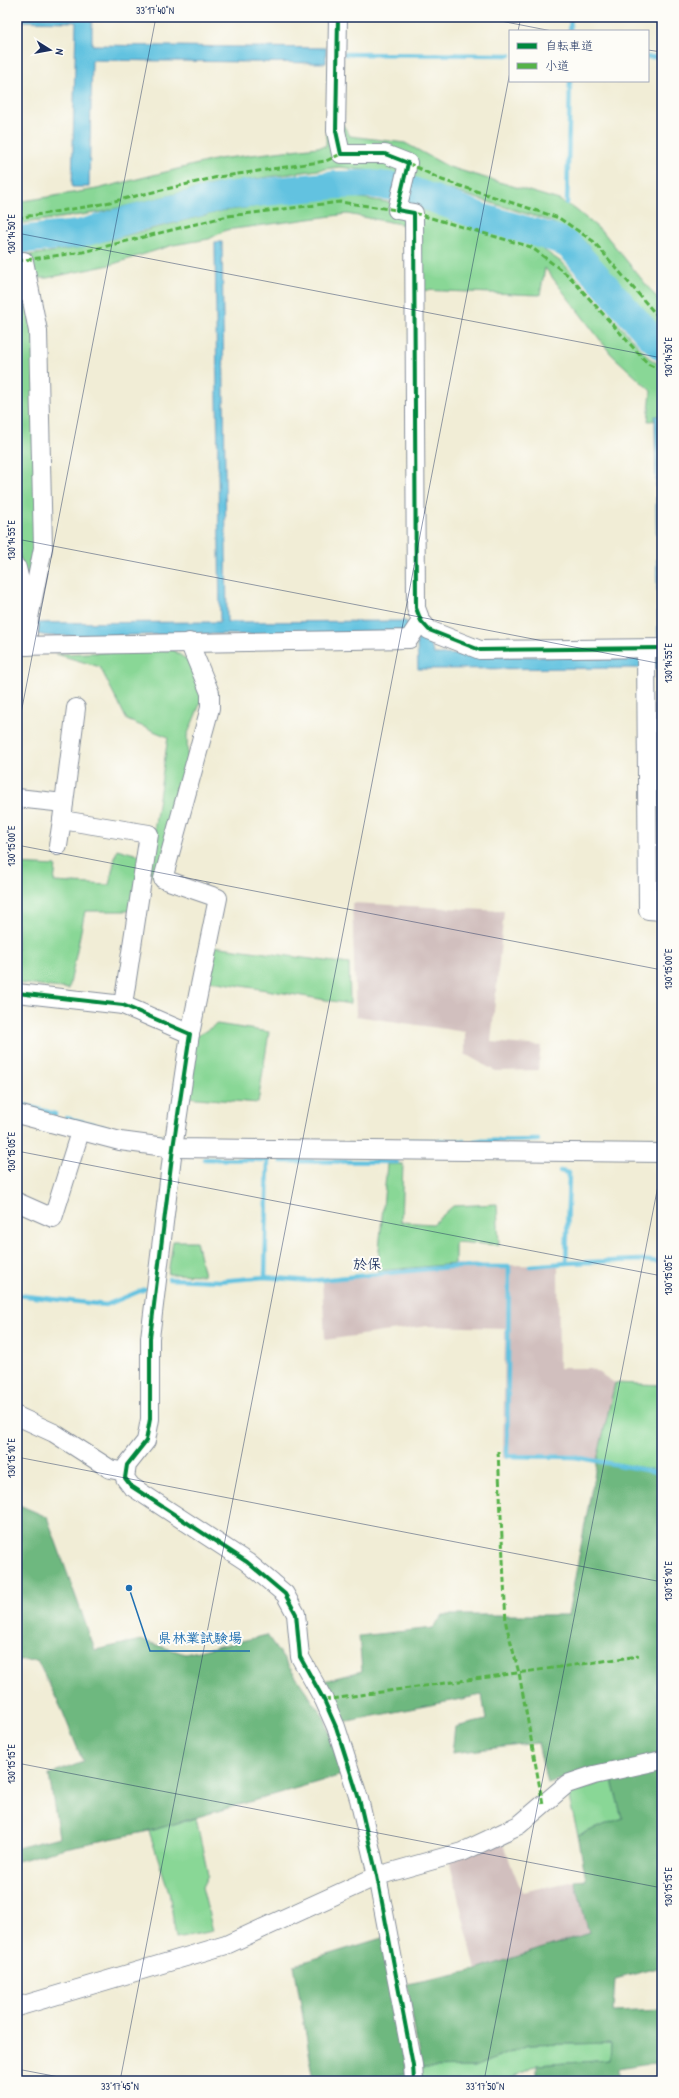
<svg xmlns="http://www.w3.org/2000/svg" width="679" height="2098" viewBox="0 0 679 2098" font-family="'Patrick Hand','Klee One',sans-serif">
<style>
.industrial{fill:#d1bfbe}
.green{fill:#89d796;stroke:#52837a}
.forest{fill:#6eb87f;stroke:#44746e}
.water{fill:#62c2e0;stroke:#3e789f}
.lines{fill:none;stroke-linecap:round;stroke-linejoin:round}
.stream{stroke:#62c2e0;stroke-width:4.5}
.river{stroke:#62c2e0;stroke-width:28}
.street-casing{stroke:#868e9a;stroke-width:20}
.street{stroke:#fff;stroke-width:18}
.quiet{stroke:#55b248;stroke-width:3;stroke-dasharray:6 3;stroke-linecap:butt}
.cycleway-casing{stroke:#fdfcf7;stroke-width:6}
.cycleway{stroke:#00873e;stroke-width:4}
.ticks{fill:none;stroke:#1b2f5e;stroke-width:1;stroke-opacity:0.45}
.labels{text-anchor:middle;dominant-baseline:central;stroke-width:4;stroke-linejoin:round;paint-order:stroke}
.neighbourhood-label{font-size:14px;font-weight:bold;fill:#1b2f5e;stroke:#fdfcf7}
.leader{fill:none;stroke:#1f6fb2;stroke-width:1.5}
.callout-dot{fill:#1f6fb2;stroke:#fdfcf7;stroke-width:1.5}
.callout-label{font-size:14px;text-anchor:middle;font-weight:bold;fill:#1f6fb2;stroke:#fdfcf7;stroke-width:4;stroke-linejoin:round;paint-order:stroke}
.neatline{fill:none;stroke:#1b2f5e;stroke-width:1.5}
.ticks-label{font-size:10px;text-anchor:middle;fill:#1b2f5e}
</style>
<rect width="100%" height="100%" fill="#fdfcf7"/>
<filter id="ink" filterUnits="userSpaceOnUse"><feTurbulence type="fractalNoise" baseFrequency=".025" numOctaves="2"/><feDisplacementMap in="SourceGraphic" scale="8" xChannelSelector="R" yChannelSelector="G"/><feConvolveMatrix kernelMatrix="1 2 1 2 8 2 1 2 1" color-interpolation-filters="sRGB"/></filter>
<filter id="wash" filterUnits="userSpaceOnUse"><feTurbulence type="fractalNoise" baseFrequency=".012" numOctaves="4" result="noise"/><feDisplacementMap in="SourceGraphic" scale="16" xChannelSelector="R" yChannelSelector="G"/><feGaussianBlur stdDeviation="0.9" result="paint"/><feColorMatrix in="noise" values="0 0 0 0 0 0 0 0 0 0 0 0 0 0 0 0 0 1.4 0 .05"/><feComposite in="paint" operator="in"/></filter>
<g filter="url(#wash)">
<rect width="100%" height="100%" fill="#f1edd6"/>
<g class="industrial">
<polygon points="352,903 504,911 491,1042 541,1046 538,1070 495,1071 465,1054 465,1032 356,1016"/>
<polygon points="455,1264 558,1266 559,1368 591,1368 615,1383 597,1460 503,1457 505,1328 427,1326 325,1340 322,1282"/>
<polygon points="502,1842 522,1892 575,1881 589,1933 476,1970 449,1860"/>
</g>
<g class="green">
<polygon points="343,125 350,136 405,143 449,167 559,200 575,209 604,233 662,304 662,330 647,318 585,242 550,221 397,174 339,167 212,185 102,212 17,224 17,202 97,189 218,159 326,146 327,126"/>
<polygon points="341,195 407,205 531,241 564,264 649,358 662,366 662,420 648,421 651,391 611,354 545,268 540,295 420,290 406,225 347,214 226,230 209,239 173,245 110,265 47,278 17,278 17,257 76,248 222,211"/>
<polygon points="22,287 34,333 38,548 30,587 25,584 18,547 17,314"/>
<polygon points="173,650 193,664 204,694 187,736 188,772 156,878 148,871 168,737 127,720 100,667 56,654"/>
<polygon points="117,849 142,856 131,911 85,911 69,989 17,983 17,864 56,866 54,882 109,885"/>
<polygon points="213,946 349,964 350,1004 206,980"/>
<polygon points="217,1024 269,1032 258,1103 185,1097 194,1038"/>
<polygon points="387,1164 403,1164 401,1222 433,1224 453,1206 497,1204 499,1245 455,1242 455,1264 377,1271"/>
<polygon points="173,1241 196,1241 204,1275 168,1274"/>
<polygon points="615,1383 662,1385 662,1471 597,1460"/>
<polygon points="612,1779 622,1818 578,1835 568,1794"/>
<polygon points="196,1818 208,1875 202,1887 213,1931 176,1938 169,1892 149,1831"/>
<polygon points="611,2043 610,2060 537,2065 507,2081 367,2081 421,2068 475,2067 528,2045"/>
</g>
<g class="forest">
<polygon points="597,1460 662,1471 662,1753 660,1770 662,1770 662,1967 615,1979 613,2012 662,2010 662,2062 618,2069 618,2081 537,2081 537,2065 610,2060 611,2043 528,2045 475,2067 421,2068 407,1984 476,1970 589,1933 575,1881 586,1880 578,1835 622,1818 609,1768 547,1783 538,1743 452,1753 455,1727 486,1720 482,1695 343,1722 324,1681 362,1671 359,1636 433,1628 443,1615 568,1615"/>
<polygon points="17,1504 47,1517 95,1650 141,1640 185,1654 267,1635 325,1719 342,1775 149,1831 65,1848 17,1861 17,1848 59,1837 49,1775 83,1762 62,1710 37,1660 17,1661"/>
<polygon points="385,1937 406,2073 367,2081 314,2081 294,1965"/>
</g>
<g class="water">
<polygon points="17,17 92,17 92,45 326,48 326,63 92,60 89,187 72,187 76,22 17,21"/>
<polygon points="215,242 222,242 227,622 405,621 426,636 434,654 658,660 655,416 662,416 662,902 660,902 658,668 418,669 417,640 224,634 49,636 17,631 17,623 220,622"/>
</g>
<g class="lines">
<g class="stream">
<polyline points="570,31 571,17"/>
<polyline points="345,54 510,55"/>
<polyline points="648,57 662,57"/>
<polyline points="567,203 570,81"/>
<polyline points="17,1103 55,1114"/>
<polyline points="66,1118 108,1128"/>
<polyline points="120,1131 160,1137"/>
<polyline points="407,1141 463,1141"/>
<polyline points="475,1141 538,1140"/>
<polyline points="204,1159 268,1160 265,1277"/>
<polyline points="281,1161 397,1162"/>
<polyline points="560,1171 569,1173 566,1263 640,1260 662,1262"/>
<polyline points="530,1266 566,1263"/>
<polyline points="169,1279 220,1281 265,1277 309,1281 449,1267 509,1267 507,1456 575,1457 662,1473"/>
<polyline points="17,1295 106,1305 145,1289"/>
</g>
<polyline class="river" points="17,240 79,234 134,218 226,196 336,185 370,184 405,188 484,218 557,239 570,246 649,335 662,347"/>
</g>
</g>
<g filter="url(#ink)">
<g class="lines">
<g class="street-casing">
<g id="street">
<polyline points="338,17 336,131 341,154 385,154 408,163 397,210 414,213 416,608 421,621 429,630 480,650 662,648"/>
<polyline points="24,261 38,331 43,548 29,618 27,646"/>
<polyline points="17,294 23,267"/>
<polyline points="17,568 27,611"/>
<polyline points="189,642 210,693 210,708 163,879 218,898 190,1034"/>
<polyline points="17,646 409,639 421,621"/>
<polyline points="646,649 648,910 662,911"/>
<polyline points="17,798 64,803 62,820 149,834 123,1005"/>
<polyline points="64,803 76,708"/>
<polyline points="58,846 62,820"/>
<polyline points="17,993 123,1005 190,1034 173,1148 150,1338 150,1419 146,1441 127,1465 125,1478 131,1486 247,1562 285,1594 296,1614 300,1657 324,1700 336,1727 359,1799 377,1876 413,2065 414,2081"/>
<polyline points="17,1114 120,1141 173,1148 662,1153"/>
<polyline points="17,1202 53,1218 80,1132"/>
<polyline points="17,1416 54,1433 110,1469 125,1472"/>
<polyline points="17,2007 226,1945 377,1876 462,1852 519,1825 567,1784 594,1775 662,1760"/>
</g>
</g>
<use href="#street" class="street"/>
<g class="quiet">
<polyline points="408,163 442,180 559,218 593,241 653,311 662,319"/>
<polyline points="414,213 531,247 569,276 648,364 662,371"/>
<polyline points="17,218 97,205 218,177 326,161 341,154"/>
<polyline points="17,261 83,252 228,216 340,202 397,210"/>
<polyline points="498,1451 506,1624 519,1673 543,1805"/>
<polyline points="324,1700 639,1656"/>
</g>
<g class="cycleway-casing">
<g id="cycleway">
<polyline points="338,17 336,131 341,154 385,154 408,163 397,210 414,213 416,608 421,621 429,630 480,650 662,648"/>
<polyline points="17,993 123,1005 190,1034 173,1148 150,1338 150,1419 146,1441 127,1465 125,1478 131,1486 247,1562 285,1594 296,1614 300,1657 324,1700 336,1727 359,1799 377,1876 413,2065 414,2081"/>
</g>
</g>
<use href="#cycleway" class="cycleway"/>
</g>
</g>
<path class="ticks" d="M480,17l72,14M518,31l3,-14M648,50l14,2M17,233l645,125M17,539l645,125M17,734l139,-717M17,845l645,125M17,1151l645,125M17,1457l645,125M17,1763l645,125M17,2069l63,12M120,2081l390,-2009M484,2081l178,-916"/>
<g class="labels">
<g class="neighbourhood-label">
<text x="367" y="1263">於保</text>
</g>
</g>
<path class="leader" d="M129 1588L150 1651H250"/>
<circle class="callout-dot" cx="129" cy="1588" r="4"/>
<g class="callout-label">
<text x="200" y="1643">県林業試験場</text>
</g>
<rect width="679" height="2098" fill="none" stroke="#fdfcf7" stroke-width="44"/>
<rect x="509" y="30" width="140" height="52" fill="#fdfcf7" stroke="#a3aaba"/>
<rect x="517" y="43" width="20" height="6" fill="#00873e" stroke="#a3aaba"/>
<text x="545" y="50" font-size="12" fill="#1b2f5e">自転車道</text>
<rect x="517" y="63" width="20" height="6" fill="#55b248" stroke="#a3aaba"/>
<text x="545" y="70" font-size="12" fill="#1b2f5e">小道</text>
<g transform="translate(50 50) rotate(101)" stroke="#fdfcf7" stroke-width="3" paint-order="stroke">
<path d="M0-3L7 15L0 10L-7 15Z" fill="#1b2f5e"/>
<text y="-6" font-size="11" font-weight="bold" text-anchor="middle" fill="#1b2f5e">N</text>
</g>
<rect x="22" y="22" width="635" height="2054" class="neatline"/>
<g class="ticks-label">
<text x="155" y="14">33°17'40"N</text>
<text transform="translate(11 234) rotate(-90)" y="4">130°14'50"E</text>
<text transform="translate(668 357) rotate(-90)" y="4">130°14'50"E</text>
<text transform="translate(11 540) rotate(-90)" y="4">130°14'55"E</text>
<text transform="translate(668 663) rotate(-90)" y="4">130°14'55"E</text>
<text transform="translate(11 846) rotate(-90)" y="4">130°15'00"E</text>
<text transform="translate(668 969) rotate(-90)" y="4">130°15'00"E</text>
<text transform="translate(11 1152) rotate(-90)" y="4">130°15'05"E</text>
<text transform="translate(668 1275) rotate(-90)" y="4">130°15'05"E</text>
<text transform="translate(11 1458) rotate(-90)" y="4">130°15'10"E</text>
<text transform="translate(668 1581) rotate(-90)" y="4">130°15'10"E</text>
<text transform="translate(11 1764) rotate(-90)" y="4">130°15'15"E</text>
<text transform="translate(668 1887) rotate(-90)" y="4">130°15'15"E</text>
<text x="120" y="2090">33°17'45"N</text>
<text x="485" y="2090">33°17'50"N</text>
</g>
</svg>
